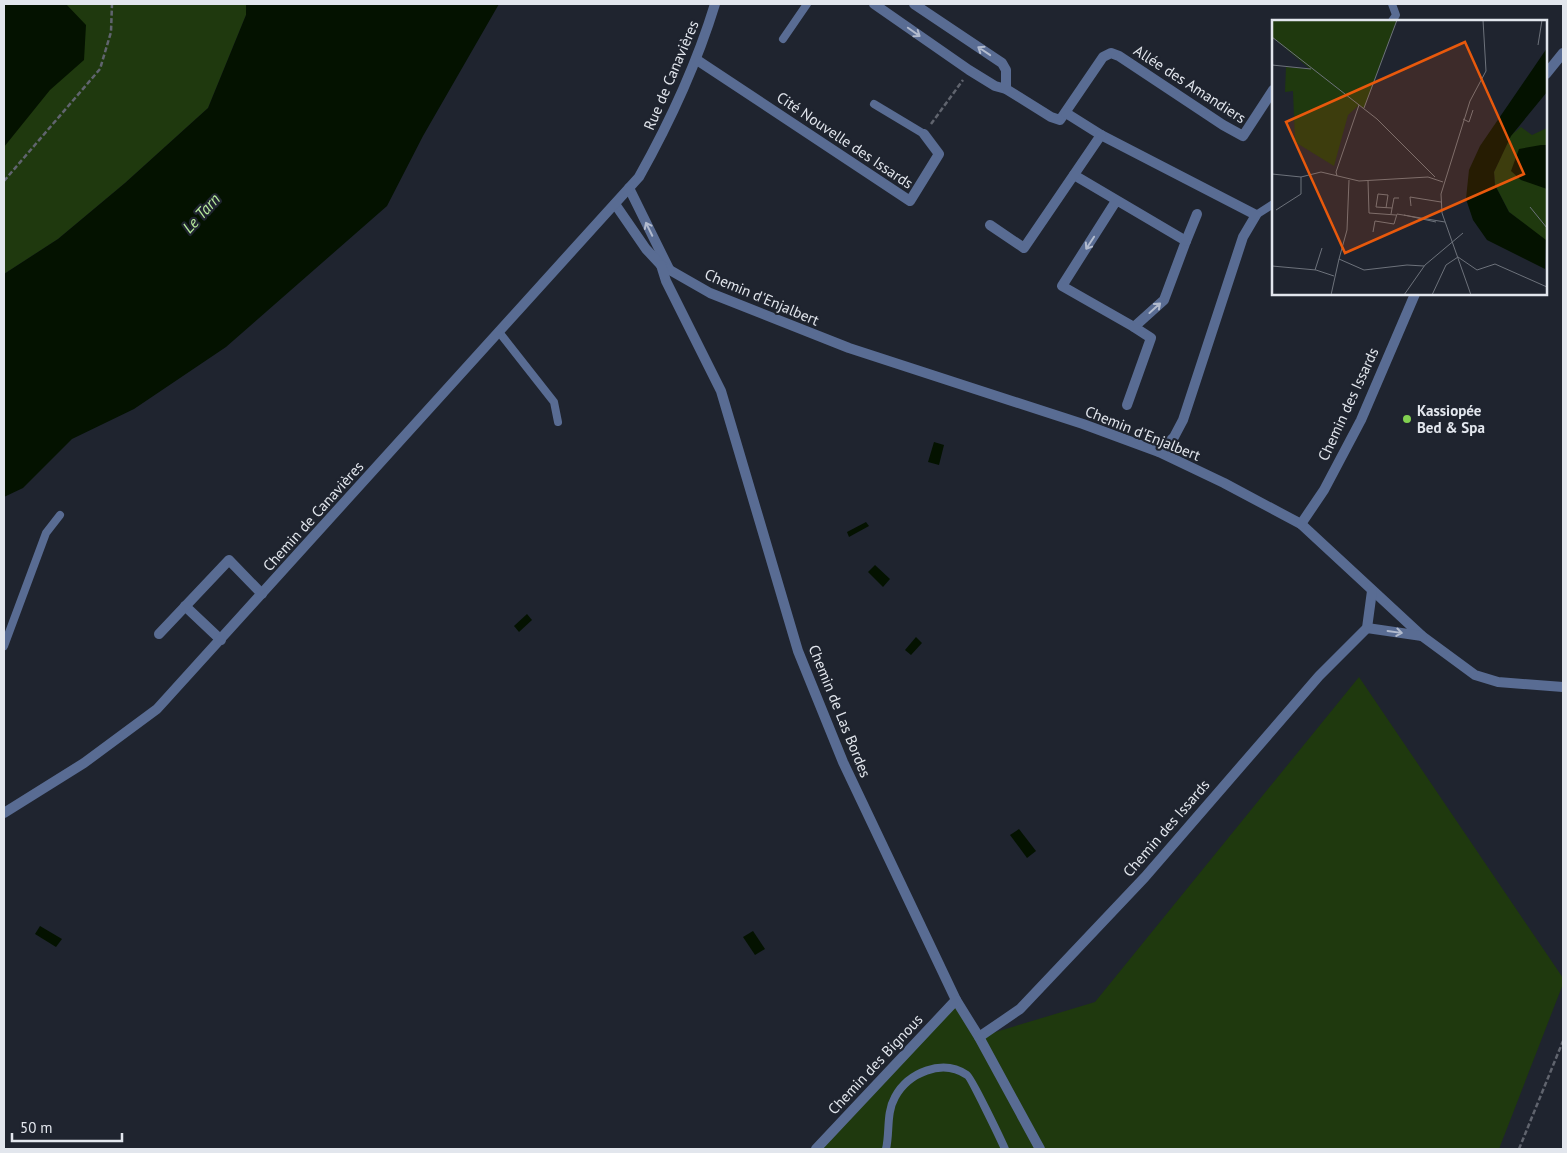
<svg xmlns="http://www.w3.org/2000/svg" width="1567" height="1153" viewBox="0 0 1567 1153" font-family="'PT Sans',sans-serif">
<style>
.green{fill:#1f390e}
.water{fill:#041200}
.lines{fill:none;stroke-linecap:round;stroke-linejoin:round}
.path{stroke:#60646e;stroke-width:2.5;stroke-dasharray:5 2.5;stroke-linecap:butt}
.lane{stroke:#596c93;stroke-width:8}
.street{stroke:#596c93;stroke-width:10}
.oneway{stroke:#b2bbce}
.poi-dot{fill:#81d050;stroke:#1f242f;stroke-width:2}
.labels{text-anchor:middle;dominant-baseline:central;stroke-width:4.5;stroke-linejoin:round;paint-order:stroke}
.street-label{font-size:15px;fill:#e2e6ed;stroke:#1f242f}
.poi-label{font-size:15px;font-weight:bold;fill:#e2e6ed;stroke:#1f242f;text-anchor:start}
.water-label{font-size:16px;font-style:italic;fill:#b8eb9d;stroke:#1f242f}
.inset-road{fill:none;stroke:#6d727b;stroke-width:1}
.view{fill:#e8590c;fill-opacity:0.15;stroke:#e8590c;stroke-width:2.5}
.inset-edge{fill:none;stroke:#e2e6ed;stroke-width:2.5}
</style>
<rect width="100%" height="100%" fill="#1f242f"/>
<g class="green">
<polygon points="4,4 246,4 246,15 208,108 125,183 58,239 4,274"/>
<polygon points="1359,677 1563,978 1563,984 1499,1149 816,1149 956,1000 979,1037 1095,1002"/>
</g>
<g class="water">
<polygon points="4,4 66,4 86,25 84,60 50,90 4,147"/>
<polygon points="246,4 499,4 423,136 387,206 226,347 134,409 72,439 23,488 4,497 4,274 58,239 125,183 208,108 246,15"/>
<polygon points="934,442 944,445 939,465 928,462"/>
<polygon points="866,522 869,526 849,537 847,532"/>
<polygon points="875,565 890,579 883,587 868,572"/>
<polygon points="527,614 532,620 519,632 514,626"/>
<polygon points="916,637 922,643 911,655 905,650"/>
<polygon points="1019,829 1036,851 1027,858 1010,835"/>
<polygon points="40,926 62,939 56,947 35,934"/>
<polygon points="753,931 765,949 755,955 743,937"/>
</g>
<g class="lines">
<g class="path">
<polyline points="931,124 963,80"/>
<polyline points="4,181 100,69 111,32 112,4"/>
<polyline points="1519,1149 1563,1041"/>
</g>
<g class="lane">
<polyline points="1392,21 1396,15 1392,4"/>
<polyline points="783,39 807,4"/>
<polyline points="874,104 924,134"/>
<polyline points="1256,215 1273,204"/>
<polyline points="499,332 554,402 558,422"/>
<polyline points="4,646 46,533 60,515"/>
<path d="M886,1149c4,-17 0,-36 9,-52 13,-24 47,-39 72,-22 4,2 34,65 38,74"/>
</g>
<g class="street">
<polyline points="874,4 969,70 995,86 1006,89 1051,117 1060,120 1103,57 1111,53 1119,56 1223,125 1243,136 1273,90"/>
<polyline points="914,4 1002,63 1006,70 1006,89"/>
<polyline points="697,60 910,201 939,154 924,134"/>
<polyline points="1546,74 1563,53"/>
<polyline points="1066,113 1101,135 1256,215 1243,237 1183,420 1174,437 1159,452"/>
<polyline points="1074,175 1186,241 1164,300 1134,327 1062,286 1116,201"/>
<polyline points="629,188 669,269"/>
<polyline points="615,204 646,249 661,265 710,293 849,348 1083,424 1159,452 1224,483 1301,524 1422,636 1475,675 1498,682 1563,687"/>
<polyline points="990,225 1024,248 1101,135"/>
<polyline points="1186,241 1197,214"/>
<polyline points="661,265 666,281 721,391 798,651 843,762 956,1000 979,1037 1040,1149"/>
<polyline points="1127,405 1151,338 1134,327"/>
<polyline points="1301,524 1324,490 1361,420 1415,294"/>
<polyline points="185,606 221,640"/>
<polyline points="1367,628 1422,636"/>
<polyline points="159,634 229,560 262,594"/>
<path d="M4,813l80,-50 73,-54 482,-532c32,-57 57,-111 76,-173"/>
<polyline points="979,1037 1020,1009 1145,877 1319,676 1367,628 1372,591"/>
<polyline points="816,1149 956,1000"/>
</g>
</g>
<defs><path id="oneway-shaft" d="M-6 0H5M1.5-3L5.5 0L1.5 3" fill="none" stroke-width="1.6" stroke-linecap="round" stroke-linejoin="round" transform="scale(1.25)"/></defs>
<g class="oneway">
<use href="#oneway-shaft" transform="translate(914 32) rotate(35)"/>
<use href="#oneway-shaft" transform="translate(984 51) rotate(-146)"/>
<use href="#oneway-shaft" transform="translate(649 229) rotate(-116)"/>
<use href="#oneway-shaft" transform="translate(1090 243) rotate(123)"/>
<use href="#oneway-shaft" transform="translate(1155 308) rotate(-42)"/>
<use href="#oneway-shaft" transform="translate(1395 632) rotate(8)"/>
</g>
<circle class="poi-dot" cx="1407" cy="419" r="5"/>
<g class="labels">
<g class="street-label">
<text transform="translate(671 75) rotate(-67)">Rue de Canavières</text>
<text transform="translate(1190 84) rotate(33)">Allée des Amandiers</text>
<text transform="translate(845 140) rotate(34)">Cité Nouvelle des Issards</text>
<text transform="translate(762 297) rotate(23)">Chemin d'Enjalbert</text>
<text transform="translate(1348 404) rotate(-65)">Chemin des Issards</text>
<text transform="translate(1143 433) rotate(22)">Chemin d'Enjalbert</text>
<text transform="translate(313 516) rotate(-48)">Chemin de Canavières</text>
<text transform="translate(840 711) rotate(68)">Chemin de Las Bordes</text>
<text transform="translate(1166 828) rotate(-49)">Chemin des Issards</text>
<text transform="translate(875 1064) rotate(-47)">Chemin des Bignous</text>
</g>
<g class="poi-label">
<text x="1417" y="410">Kassiopée<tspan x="1417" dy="17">Bed &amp; Spa</tspan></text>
</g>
<g class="water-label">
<text transform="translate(201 213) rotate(-48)">Le Tarn</text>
</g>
</g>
<g transform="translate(1272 20)">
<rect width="275" height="275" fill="#1f242f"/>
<path d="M0,0h125l-33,88 -5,-3 -11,10 -14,51 -39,-24 -2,-51 -8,1 1,-25 24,2 -38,-32zM249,107l11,8 15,-7v114l-38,-30 -14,-27 -1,-13 16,-36z" fill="#1f390e"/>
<path d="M275,28v44l-36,44 -17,36 1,13 14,27 37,28 -1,29 -58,-29 -14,-20 -7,-21 3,-29 11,-24zM269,125h6v44l-26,-9 -10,-9 8,-22z" fill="#041200"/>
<path class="inset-road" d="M0,17l105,82 58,58M266,25l4,-25M0,45l39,4M92,88l33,-88M191,99l6,3 4,-12M0,154l29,3 20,-5 38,9 69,-4 15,5M65,156l-1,-4 23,-67M96,161l1,32 27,2M139,186l-1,-9 31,5M258,187l17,21M114,188l2,-13 -10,-1 -2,13 16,1M4,190l25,-16v-17M119,194l3,-16h5M132,195l32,7M101,212l2,-11 19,3 3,-10 48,8M186,237l19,13 18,-6 52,23M67,239l8,-29 2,-50M0,246l44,4 18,6M43,250l7,-22M59,275l8,-36 25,11 43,-5 17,1M132,275l21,-30 38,-32M160,275l14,-30 12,-8M199,275l-29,-82 -1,-19 29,-93 16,-30 -3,-51"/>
<path class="view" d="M193,22l59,132 -179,79 -59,-131z"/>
<rect width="275" height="275" class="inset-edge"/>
</g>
<rect width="1567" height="1153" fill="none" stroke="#e2e6ed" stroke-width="10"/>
<path d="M12 1133v8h110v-8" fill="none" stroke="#e2e6ed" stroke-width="2.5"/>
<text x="20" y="1133" font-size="15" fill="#e2e6ed" stroke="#1f242f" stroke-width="4" paint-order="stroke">50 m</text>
</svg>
